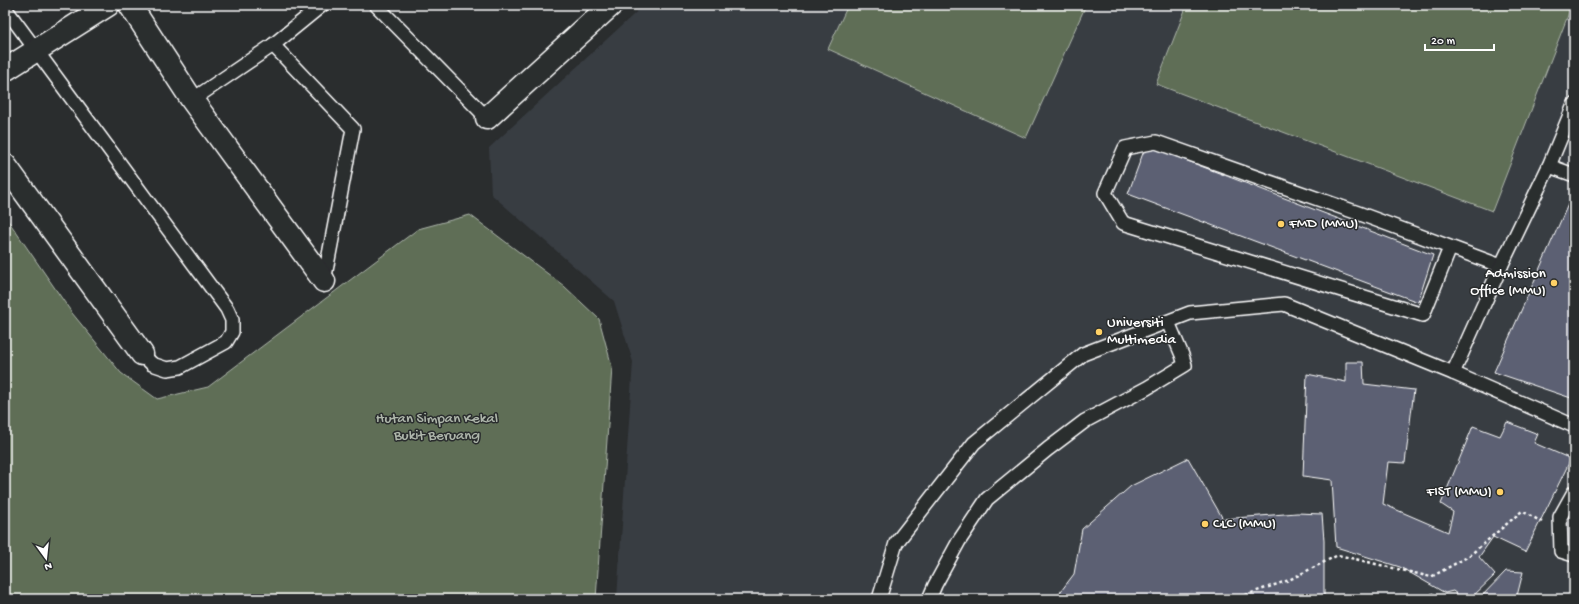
<svg xmlns="http://www.w3.org/2000/svg" width="1579" height="604" viewBox="0 0 1579 604" font-family="'Gochi Hand',sans-serif">
<style>
.built{fill:#393d43}
.green{fill:#5e6e57;stroke:#aeb6ab}
.building{fill:#5b6173;stroke:#fff}
.lines{fill:none;stroke-linecap:round;stroke-linejoin:round}
.lane-casing{stroke:#fff;stroke-width:16}
.street-casing{stroke:#fff;stroke-width:25}
.path{stroke:#fff;stroke-width:2.5;stroke-dasharray:3 3;stroke-linecap:butt}
.lane{stroke:#2a2d2e;stroke-width:13}
.street{stroke:#2a2d2e;stroke-width:22}
.poi-dot{fill:#ffd166;stroke:#2a2d2e;stroke-width:1.5}
.labels{text-anchor:middle;dominant-baseline:central;stroke-width:3;stroke-linejoin:round;paint-order:stroke}
.poi-label{font-size:15px;fill:#fff;stroke:#2a2d2e;text-anchor:start}
.park-label{font-size:15px;fill:#aeb6ab;stroke:#2a2d2e}
</style>
<rect width="100%" height="100%" fill="#2a2d2e"/>
<filter id="ink" filterUnits="userSpaceOnUse"><feTurbulence type="fractalNoise" baseFrequency=".025" numOctaves="2"/><feDisplacementMap in="SourceGraphic" scale="8" xChannelSelector="R" yChannelSelector="G"/><feConvolveMatrix kernelMatrix="1 2 1 2 8 2 1 2 1" color-interpolation-filters="sRGB"/></filter>
<g filter="url(#ink)">
<polygon class="built" points="644,5 1574,5 1574,599 617,599 633,362 614,301 491,194 489,148"/>
<g class="green">
<polygon points="848,5 1086,5 1026,138 828,49"/>
<polygon points="1187,5 1572,5 1492,211 1156,84"/>
<polygon points="470,215 564,286 599,319 612,367 596,599 5,599 5,216 72,313 121,373 157,399 208,387 418,229"/>
</g>
<g class="building">
<polygon points="1146,145 1433,255 1418,302 1128,194"/>
<polygon points="1573,193 1574,193 1574,399 1494,372"/>
<polygon points="1346,362 1363,362 1364,384 1414,390 1405,463 1388,462 1383,504 1448,532 1453,512 1441,504 1473,426 1500,436 1507,422 1538,434 1534,443 1571,459 1525,552 1493,537 1479,557 1495,575 1470,599 1463,599 1453,591 1445,593 1400,567 1336,547 1332,480 1303,476 1307,374 1346,382"/>
<polygon points="1188,458 1223,519 1297,513 1322,514 1324,541 1324,599 1055,599 1074,574 1082,529 1131,486"/>
<polygon points="1506,571 1523,572 1517,596 1520,599 1479,599"/>
<polygon points="1432,593 1445,599 1426,599"/>
</g>
<g class="lines">
<g class="lane-casing">
<g id="lane">
<polyline points="376,5 487,118"/>
<polyline points="5,8 227,309 232,320 232,332 226,342 180,367 167,369 152,364 142,354"/>
<polyline points="273,45 353,129 324,281"/>
<polyline points="192,100 273,45 322,5"/>
<polyline points="1549,166 1574,175"/>
<polyline points="1450,248 1423,315 1123,223 1105,193 1125,148 1156,142 1358,213 1501,266"/>
<polyline points="1453,373 1501,266 1549,166 1574,105"/>
<polyline points="1574,492 1560,517 1561,551 1574,555"/>
<polyline points="879,599 896,543 974,443 1083,354 1190,313 1284,304 1453,373 1574,426"/>
<polyline points="929,599 935,585 959,541 987,499 1048,449 1085,421 1147,388 1185,365 1182,355 1168,322"/>
</g>
</g>
<g class="street-casing">
<g id="street">
<polyline points="130,5 192,100 324,281"/>
<polyline points="5,70 108,5"/>
<polyline points="487,118 611,5"/>
<polyline points="5,165 142,354"/>
</g>
</g>
<polyline class="path" points="1234,599 1289,580 1338,555 1431,577 1469,556 1522,511 1542,522"/>
<use href="#lane" class="lane"/>
<use href="#street" class="street"/>
</g>
</g>
<g class="poi-dot">
<circle cx="1281" cy="224" r="4"/>
<circle cx="1554" cy="283" r="4"/>
<circle cx="1099" cy="332" r="4"/>
<circle cx="1500" cy="492" r="4"/>
<circle cx="1205" cy="524" r="4"/>
</g>
<g class="labels">
<g class="poi-label">
<text x="1289" y="224">FMD (MMU)</text>
<text x="1546" y="274" text-anchor="end">Admission<tspan x="1546" dy="17">Office (MMU)</tspan></text>
<text x="1107" y="323">Universiti<tspan x="1107" dy="17">Multimedia</tspan></text>
<text x="1492" y="492" text-anchor="end">FIST (MMU)</text>
<text x="1213" y="524">CLC (MMU)</text>
</g>
<g class="park-label">
<text x="437" y="419">Hutan Simpan Kekal<tspan x="437" dy="17">Bukit Beruang</tspan></text>
</g>
</g>
<rect width="1579" height="604" fill="none" stroke="#2a2d2e" stroke-width="20"/>
<rect x="10" y="10" width="1559" height="584" fill="none" stroke="#fff" stroke-width="1.5" filter="url(#ink)"/>
<g transform="translate(46 558) rotate(165)" stroke="#2a2d2e" stroke-width="3" paint-order="stroke">
<path d="M0-3L7 15L0 10L-7 15Z" fill="#ffffff"/>
<text y="-6" font-size="11" font-weight="bold" text-anchor="middle" fill="#ffffff">N</text>
</g>
<path d="M1425 44v6h69v-6" fill="none" stroke="#ffffff" stroke-width="2"/>
<text x="1431" y="44" font-size="12" fill="#ffffff" stroke="#2a2d2e" stroke-width="3" paint-order="stroke">20 m</text>
</svg>
